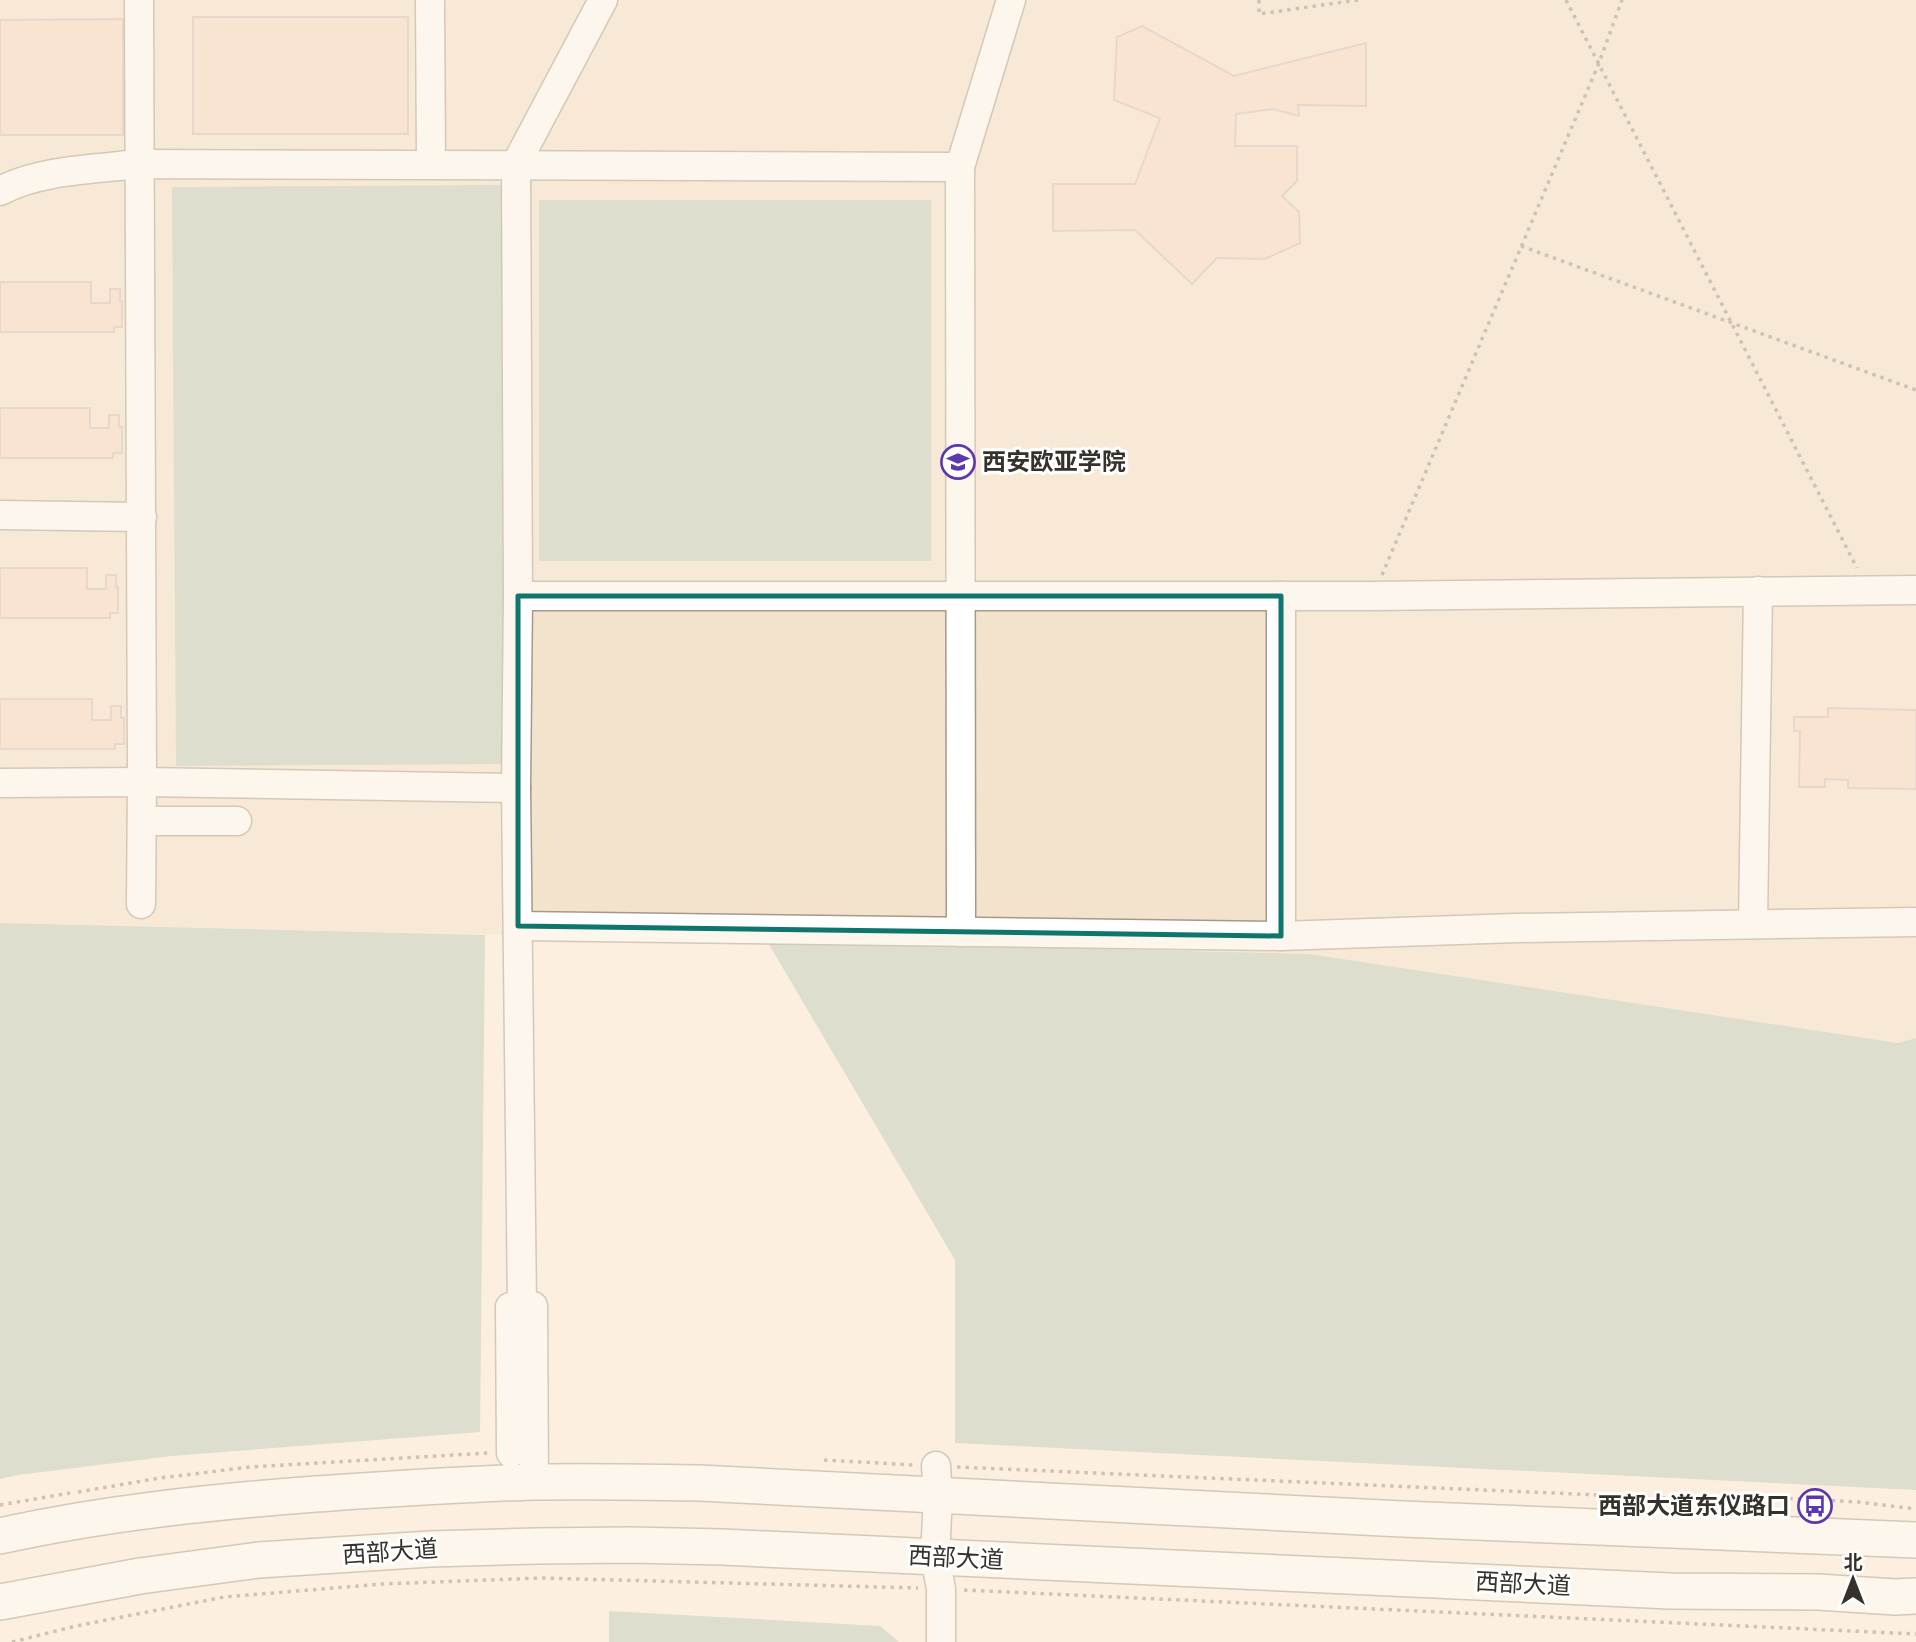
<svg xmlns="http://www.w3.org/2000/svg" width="1916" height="1642" viewBox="0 0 1916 1642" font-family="Roboto,'Noto Sans SC',sans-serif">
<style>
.built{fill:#f3e2cc}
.green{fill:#b8c9ba}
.building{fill:#f7d4c2;stroke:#d1bdb4;stroke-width:2}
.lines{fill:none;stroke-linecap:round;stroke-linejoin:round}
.minor-casing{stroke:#a5998a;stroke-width:31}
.major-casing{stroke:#a5998a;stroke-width:38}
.path{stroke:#968d83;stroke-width:3.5;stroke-dasharray:3.5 5;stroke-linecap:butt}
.minor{stroke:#fff;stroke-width:28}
.major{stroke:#fff;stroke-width:35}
.marked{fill:none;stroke:#0f766e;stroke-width:5;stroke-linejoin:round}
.labels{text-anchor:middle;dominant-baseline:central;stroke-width:6;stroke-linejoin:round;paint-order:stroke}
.poi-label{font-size:24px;font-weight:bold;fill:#36312b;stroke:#fff;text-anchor:start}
.street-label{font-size:24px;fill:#36312b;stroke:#fff}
</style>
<rect width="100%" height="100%" fill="#fcefdf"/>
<polygon class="built" points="0,0 1916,0 1916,1038 1898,1043 1309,954 0,923"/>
<g class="green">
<polygon points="502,185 505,764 176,766 172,187"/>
<rect x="539" y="200" width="392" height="361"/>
<polygon points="0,923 485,935 480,1432 171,1456 18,1475 0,1479"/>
<polygon points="767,941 1309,954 1898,1043 1916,1038 1916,1490 955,1443 955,1260"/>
<polygon points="609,1611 880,1626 899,1642 609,1642"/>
</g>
<g class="building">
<rect x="193" y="17" width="215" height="117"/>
<polygon points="123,19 123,135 0,135 0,20"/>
<polygon points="1142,26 1234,76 1366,43 1366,106 1298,105 1299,116 1273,109 1236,114 1235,146 1297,146 1297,181 1282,196 1299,212 1300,243 1265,259 1217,258 1192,284 1135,230 1053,231 1053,184 1135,184 1160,118 1114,100 1117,37"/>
<polygon points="0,282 91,282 91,303 110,303 110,289 120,289 120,301 122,301 122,327 114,327 114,332 0,332"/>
<polygon points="0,408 90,408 90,428 109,428 109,415 119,415 119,427 122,427 122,453 113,453 113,458 0,458"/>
<polygon points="0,568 87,568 87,589 106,589 106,575 116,575 116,587 118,587 118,613 110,613 110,618 0,618"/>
<polygon points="0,699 92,699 92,720 111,720 111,706 121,706 121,718 124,718 124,744 115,744 115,749 0,749"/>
<polygon points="1828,708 1916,710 1916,789 1848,788 1848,780 1825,779 1825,787 1799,787 1800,731 1794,731 1794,717 1828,717"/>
</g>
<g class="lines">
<g class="minor-casing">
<g id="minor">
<polyline points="139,0 142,782 516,788"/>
<polyline points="430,0 431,164"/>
<polyline points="960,167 961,932"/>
<path d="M0,191c39,-21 95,-22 139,-27l821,3 51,-167"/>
<polyline points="0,515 142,517"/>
<polyline points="518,596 1373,596 1916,590"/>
<polyline points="1281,596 1281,936 1516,928 1916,922"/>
<polyline points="0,783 142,782 141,904"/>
<polyline points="142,821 237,821"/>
<polyline points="1753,924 1758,591"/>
<polyline points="518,926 1281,936"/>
<polyline points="522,1306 516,788 518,596 516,164 603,0"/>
<polyline points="511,1453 510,1307 533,1306 534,1482"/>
<polyline points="936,1466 938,1496 935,1557 941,1589 941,1642"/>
</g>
</g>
<g class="major-casing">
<g id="major">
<path d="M0,1536c104,-23 210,-34 316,-42 73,-5 145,-10 218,-12 55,-1 110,0 165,1l703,36 514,21"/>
<polyline points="0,1602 140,1576 259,1560 430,1549 537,1546 631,1545 722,1547 1670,1591 1818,1592 1895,1597 1916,1596"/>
</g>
</g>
<g class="path">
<polyline points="1259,0 1259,14 1358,0"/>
<polyline points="1566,0 1857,568"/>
<polyline points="1521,246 1916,390"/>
<polyline points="1382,575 1599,63 1622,0"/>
<polyline points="824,1460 914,1465"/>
<polyline points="957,1467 1713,1500 1761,1497 1858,1502 1916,1509"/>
<polyline points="78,1492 160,1478 250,1467 488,1453"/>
<polyline points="0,1505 70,1493"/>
<polyline points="964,1590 1916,1634"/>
<polyline points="12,1642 76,1626 224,1597 382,1584 541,1578 918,1588"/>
</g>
<use href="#minor" class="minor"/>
<use href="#major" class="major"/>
</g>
<path d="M0 0H1916V1642H0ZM518,596h763v340l-763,-10z" fill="#fcefdf" fill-opacity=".55" fill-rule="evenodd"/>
<path class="marked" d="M518,596h763v340l-763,-10z"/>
<defs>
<g id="university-ring" transform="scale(1.75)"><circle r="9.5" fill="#fff" stroke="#5c38b0" stroke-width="1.5"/><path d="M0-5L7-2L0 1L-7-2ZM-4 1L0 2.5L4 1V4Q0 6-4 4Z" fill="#5c38b0"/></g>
<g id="bus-ring" transform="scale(1.75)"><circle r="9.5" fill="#fff" stroke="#5c38b0" stroke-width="1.5"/><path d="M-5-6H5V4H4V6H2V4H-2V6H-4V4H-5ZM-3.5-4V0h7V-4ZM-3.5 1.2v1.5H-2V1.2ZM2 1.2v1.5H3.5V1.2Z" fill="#5c38b0"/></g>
</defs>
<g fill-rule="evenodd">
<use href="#university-ring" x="958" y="462"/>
<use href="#bus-ring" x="1815" y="1506"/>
</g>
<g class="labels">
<g class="poi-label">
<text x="982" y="462">西安欧亚学院</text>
<text x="1790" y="1506" text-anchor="end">西部大道东仪路口</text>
</g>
<g class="street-label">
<text transform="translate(390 1552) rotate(-4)">西部大道</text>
<text transform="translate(956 1558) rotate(3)">西部大道</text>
<text transform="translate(1523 1584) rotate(3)">西部大道</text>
</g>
</g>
<g transform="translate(1853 1579)" stroke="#ffffff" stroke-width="5" paint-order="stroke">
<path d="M0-5L12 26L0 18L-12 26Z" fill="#36312b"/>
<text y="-10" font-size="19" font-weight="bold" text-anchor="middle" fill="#36312b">北</text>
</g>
</svg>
